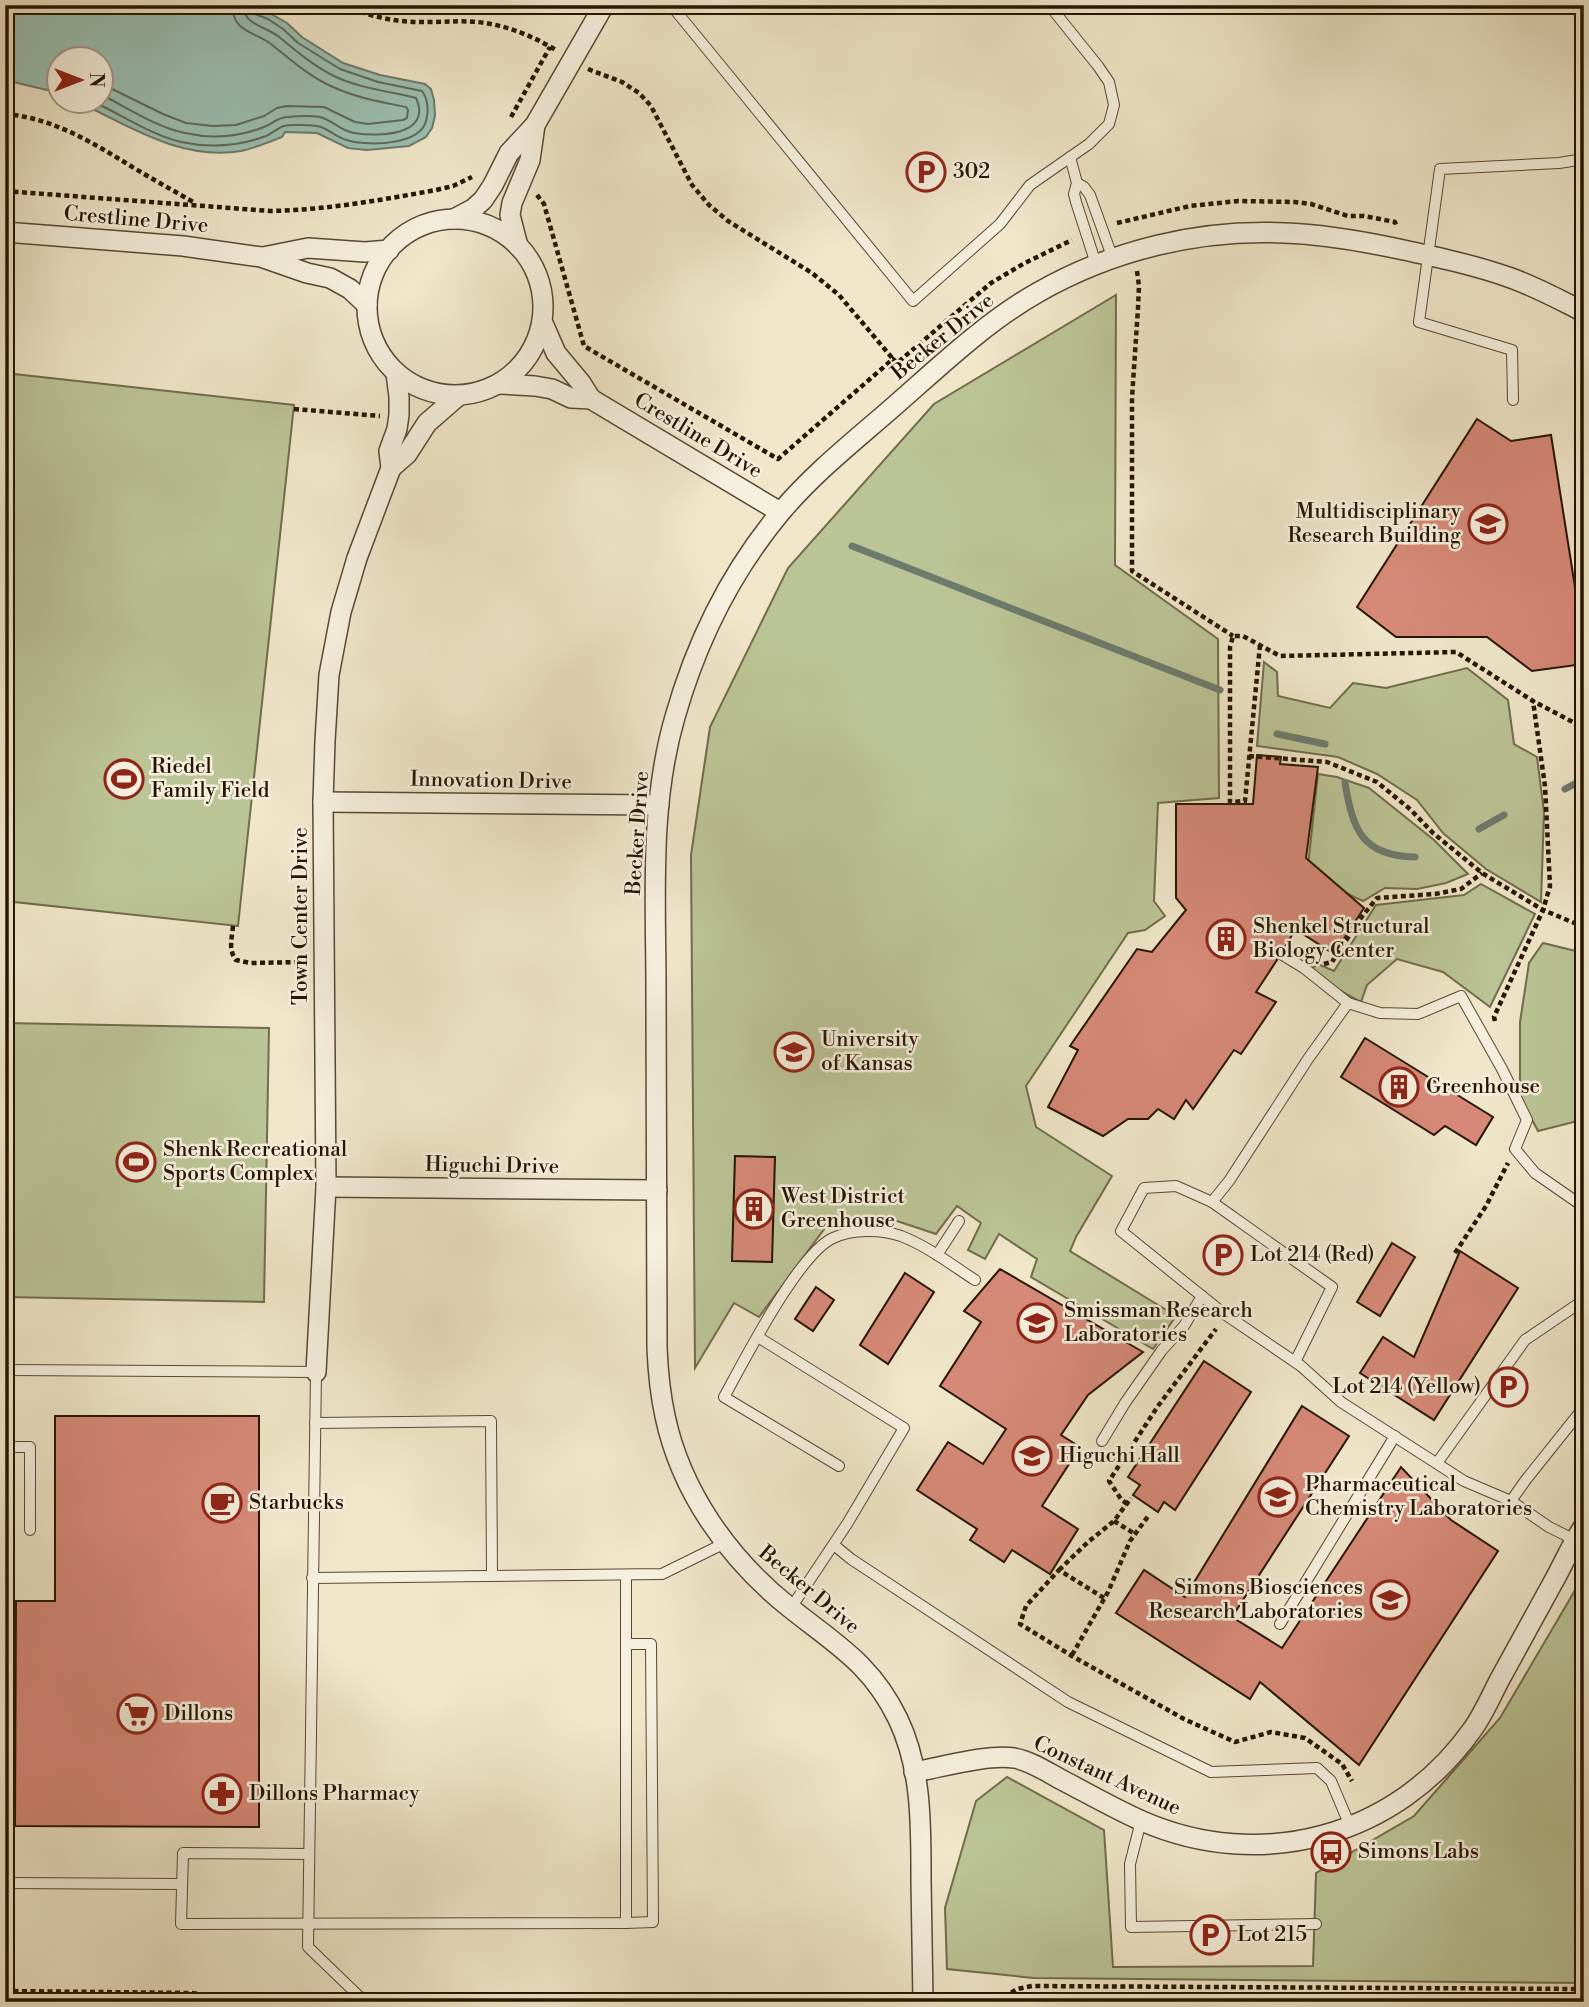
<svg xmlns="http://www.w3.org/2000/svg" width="1589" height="2007" viewBox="0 0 1589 2007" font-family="'Libre Bodoni',serif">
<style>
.green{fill:#bbc496;stroke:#706c4c;stroke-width:2}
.water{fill:#9bc0b3;stroke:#6c7b6c;stroke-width:2}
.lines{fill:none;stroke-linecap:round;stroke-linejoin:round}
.shore{stroke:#606a5a;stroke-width:2}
.stream{stroke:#6c7b6c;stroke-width:7}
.building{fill:#d68978;stroke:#261401;stroke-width:2}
.lane-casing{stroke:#584833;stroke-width:12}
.street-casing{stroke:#584833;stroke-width:22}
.path{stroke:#261401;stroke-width:4.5;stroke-dasharray:5 3.5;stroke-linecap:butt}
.lane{stroke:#f5efdd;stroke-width:10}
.street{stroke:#f5efdd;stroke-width:19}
.labels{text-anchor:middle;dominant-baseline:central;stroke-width:5;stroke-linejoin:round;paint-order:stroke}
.poi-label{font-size:21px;fill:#261401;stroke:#f5efdd;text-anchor:start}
.street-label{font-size:21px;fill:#261401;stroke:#f5efdd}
</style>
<rect width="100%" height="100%" fill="#f0e6ca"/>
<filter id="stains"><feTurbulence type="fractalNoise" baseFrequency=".00286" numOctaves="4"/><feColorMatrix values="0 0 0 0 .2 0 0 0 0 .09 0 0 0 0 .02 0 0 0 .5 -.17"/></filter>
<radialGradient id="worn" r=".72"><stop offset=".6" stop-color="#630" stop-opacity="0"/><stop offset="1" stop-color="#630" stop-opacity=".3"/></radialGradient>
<g class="green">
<polygon points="1116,295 1115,565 1218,639 1219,798 1158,803 1154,901 1165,916 1145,930 1128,933 1026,1086 1036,1127 1112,1176 1076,1237 1070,1251 1176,1316 1153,1349 1031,1277 1037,1259 999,1234 985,1259 968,1250 981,1223 957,1206 936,1234 888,1218 828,1224 759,1317 734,1303 695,1368 691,855 710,727 788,568 934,404"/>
<polygon points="5,373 294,405 238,926 5,901"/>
<polygon points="1264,662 1277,672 1278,696 1330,708 1353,683 1386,688 1467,668 1508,700 1514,744 1537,757 1544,812 1541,902 1486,869 1443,833 1417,800 1377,774 1338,757 1257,746"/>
<polygon points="1318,774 1337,777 1369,788 1434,840 1468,874 1446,883 1417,889 1385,888 1363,901 1307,875"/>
<polygon points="1481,884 1535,914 1490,1007 1443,972 1397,959 1367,985 1361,1002 1307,972 1318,964 1334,971 1376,905 1464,895"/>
<polygon points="1543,943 1584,953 1584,1106 1574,1122 1538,1131 1520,1097 1520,1022 1529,963"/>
<polygon points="5,1023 269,1028 264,1302 5,1297"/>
<polygon points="1584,1575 1584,1983 1034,1978 947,1969 945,1908 976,1801 1007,1777 1104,1830 1113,1967 1313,1966 1316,1873 1414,1816 1500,1718"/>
</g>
<path class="water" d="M5,5h250l32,18 15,14 41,26 37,12 45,9 6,5 3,11 1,16 -3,12 -6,9 -17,9 -42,4 -19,-2 -31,-15 -32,-1 -3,5c-13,5 -27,11 -41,14 -61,10 -111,-25 -163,-49h24v-42h-42l-1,33 -54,-13z"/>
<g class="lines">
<g class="shore">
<path d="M102,84l61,30 23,9 27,3 23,-1 28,-9 13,-8 9,-2 38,1 31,15 13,2 35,-4 4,-2 1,-8 -2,-3c-24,-5 -49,-9 -73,-20 -23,-10 -42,-27 -62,-43 -17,-13 -38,-11 -39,-39"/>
<path d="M102,95c26,13 54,32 83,38 26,6 53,4 79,-6 9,-3 13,-10 24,-10 10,-1 22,-2 32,0 12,3 21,14 34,16 24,4 79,3 62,-35 -26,-7 -54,-9 -80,-21 -21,-10 -40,-26 -58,-41 -14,-10 -34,-11 -35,-31"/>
<path d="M94,102c28,13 57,33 87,40 28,6 58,4 85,-6 6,-3 14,-9 18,-10 6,-2 31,-1 37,1 10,4 18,12 29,14 20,5 70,4 76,-20 3,-10 2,-22 -4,-30l-44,-9 -38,-13 -42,-26 -15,-14 -15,-10 -13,-5 -3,-4v-5"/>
</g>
<g class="stream">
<polyline points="852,546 1220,690"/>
<polyline points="1277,734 1325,744"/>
<path d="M1345,783c8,47 17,73 70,74"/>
<polyline points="1565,789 1584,779"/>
<polyline points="1479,829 1504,815"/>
</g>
</g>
<g class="building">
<polygon points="1477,419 1511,441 1551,435 1584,644 1584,664 1532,671 1487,637 1396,637 1357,607"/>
<polygon points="1257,755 1281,757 1280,764 1318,767 1306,858 1364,908 1334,954 1295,929 1285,948 1280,947 1275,950 1274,955 1277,960 1256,992 1276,1002 1241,1054 1234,1050 1193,1109 1186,1100 1174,1119 1158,1109 1148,1119 1128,1119 1103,1136 1048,1107 1078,1050 1070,1046 1137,949 1152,952 1186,910 1176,898 1176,804 1253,804"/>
<polygon points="1365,1038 1493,1117 1476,1145 1445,1126 1434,1135 1341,1077"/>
<polygon points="735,1156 775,1157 772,1262 732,1261"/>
<polygon points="1392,1243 1415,1257 1380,1316 1357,1302"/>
<polygon points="1460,1251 1518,1288 1434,1420 1360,1373 1383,1337 1414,1357"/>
<polygon points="1000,1269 1143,1352 1088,1395 1061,1435 1080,1447 1042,1506 1078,1529 1050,1574 1012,1550 1004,1562 970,1540 977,1529 917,1490 948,1442 983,1464 1006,1429 940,1386 981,1322 964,1311"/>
<polygon points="905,1273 934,1292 888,1364 860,1345"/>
<polygon points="816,1287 834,1300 813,1331 795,1319"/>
<polygon points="1204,1361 1251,1392 1175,1510 1164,1502 1158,1512 1133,1495 1140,1485 1128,1477"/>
<polygon points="1302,1406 1349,1436 1232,1617 1282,1648 1401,1467 1451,1520 1498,1551 1359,1765 1260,1682 1250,1699 1116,1613 1144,1570 1185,1597"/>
<polygon points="55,1416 259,1416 259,1827 15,1826 16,1601 55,1601"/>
</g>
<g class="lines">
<g class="lane-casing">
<g id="lane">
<polyline points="671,5 913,301 1000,224 1030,185 1089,144 1109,124 1114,105 1109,82 1098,66 1049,5"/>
<polyline points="1070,157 1077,183 1074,194 1076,202 1096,264"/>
<polyline points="1077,183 1084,187 1090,195 1113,259"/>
<polyline points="1513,400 1512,350 1419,322 1440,169 1559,163 1584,159"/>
<polyline points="1348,1003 1380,1013 1418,1014 1461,996 1502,1069 1527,1120 1515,1149 1535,1173 1584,1207"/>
<polyline points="1212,1202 1229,1181 1308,1059 1348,1003 1304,968 1281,954"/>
<polyline points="937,1255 959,1221"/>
<polyline points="758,1337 904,1428 847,1524 791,1608"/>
<polyline points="1295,1362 1332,1287 1212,1202 1176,1186 1144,1188 1121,1231 1223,1313 1301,1366 1341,1402 1464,1481 1511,1501 1549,1527 1575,1540"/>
<polyline points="5,1370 316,1372 308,1947 365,2002"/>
<polyline points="315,1423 491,1421 492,1575"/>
<polyline points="1102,1441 1125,1403 1162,1350 1184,1326 1202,1296"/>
<polyline points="5,1447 30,1447 30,1530"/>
<polyline points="1437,1463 1525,1340 1584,1300"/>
<path d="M839,1466l-115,-69c20,-36 74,-143 109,-159 19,-9 48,-9 68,-2 26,10 51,29 74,44"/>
<polyline points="1511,1501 1525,1481 1584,1407"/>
<polyline points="834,1545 851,1559 1068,1702 1211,1772 1317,1768 1331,1781 1350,1826"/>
<polyline points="312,1578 662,1574 725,1543"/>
<polyline points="1280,1624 1395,1436"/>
<polyline points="626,1644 651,1644 653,1922 626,1923"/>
<polyline points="1141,1821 1130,1864 1131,1927 1316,1924"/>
<polyline points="309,1854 183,1853 181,1924 626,1923 626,1576"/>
<polyline points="5,1883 182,1884"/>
</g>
</g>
<g class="street-casing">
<g id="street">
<polyline points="454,219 473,209 483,200 493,185 509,153 535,125 604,5"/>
<circle cx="455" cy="307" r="88"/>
<polyline points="5,232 183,246 261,257 307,273 330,278 350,289 367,305"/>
<polyline points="518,246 510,215 512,203 530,160 535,125"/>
<polyline points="263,257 308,248 365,252 389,250"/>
<polyline points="542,321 556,353 581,383 591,399"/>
<polyline points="500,384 535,386 552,389 571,398 591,399 780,512"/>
<polyline points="391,468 407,454 427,423 458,396"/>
<polyline points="323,802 659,805"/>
<polyline points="326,1187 657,1190"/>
<polyline points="316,1372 326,1187 323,802 325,741 329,675 341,612 357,558 391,468 389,451 397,429 399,415 399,397 396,373"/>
<path d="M914,1772c29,-5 73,-18 100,-14 17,3 33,14 48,22 27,14 53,29 80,41 119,52 254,16 330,-91 11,-15 19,-34 28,-51 19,-34 37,-68 56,-102 9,-17 17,-35 28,-51"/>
<path d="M923,2002c-1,-41 -1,-81 -2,-122 0,-54 1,-111 -23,-161 -27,-56 -63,-75 -109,-112 -60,-48 -108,-115 -124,-191 -5,-23 -7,-45 -8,-68 0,-119 0,-238 -1,-357 0,-91 -7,-185 19,-274 21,-74 56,-145 105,-204 31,-37 68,-67 104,-98 49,-42 97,-90 153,-122 75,-43 162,-64 247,-60 39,1 77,8 115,16 38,8 75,16 112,29 25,9 49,22 73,34"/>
</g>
</g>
<g class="path">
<path d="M345,5c26,13 56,18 85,17 19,0 37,-2 55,1 26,4 49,14 71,27"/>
<polyline points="588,69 622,82 639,93 651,106 692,185 709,205 728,221 812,273 839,295 893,359"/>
<path d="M5,114c49,4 88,29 129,54 20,12 40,23 61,35"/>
<polyline points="511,117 550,47"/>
<path d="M5,191l265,20c56,-1 111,-11 166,-21l17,-4 19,-9"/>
<polyline points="537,195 544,204 584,346 778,459 893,359 897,363 991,283 1023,264 1072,240"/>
<polyline points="1117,223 1190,206 1238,201 1295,202 1311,204 1348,216 1364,216 1395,222 1397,227"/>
<polyline points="1137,271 1139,286 1138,308 1132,398 1132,571 1233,636"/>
<polyline points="294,409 380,416"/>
<polyline points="1260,645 1245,801 1230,802 1230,647 1233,636 1243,636 1280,656 1456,652 1533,701 1584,728"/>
<polyline points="1249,756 1327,762 1377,782 1411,810 1433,833 1482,873 1543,910 1584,927"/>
<path d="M233,926c-1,12 -5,24 3,34l15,3 52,-1"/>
<polyline points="1324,964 1332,962 1360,919 1377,898 1435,894 1461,889 1482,873"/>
<polyline points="1495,1021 1494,1017 1543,910 1550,886 1545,786 1533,701"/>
<polyline points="1455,1253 1486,1206 1508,1163"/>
<polyline points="1127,1504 1121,1499 1109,1481 1158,1406 1216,1329"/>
<polyline points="1114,1521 1135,1534"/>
<polyline points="1059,1570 1088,1542 1114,1521 1131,1498"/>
<polyline points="1104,1598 1059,1570 1026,1606 1020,1624 1072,1656 1184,1719 1235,1742 1271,1732 1305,1738 1342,1764 1352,1781"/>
<polyline points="1072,1655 1108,1592 1130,1541 1149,1515"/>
<polyline points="5,1991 192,1993 246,2002"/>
<polyline points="378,2002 711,2002"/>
<polyline points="997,2002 1017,1989 1032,1986 1584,1989"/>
</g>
<use href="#lane" class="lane"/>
<use href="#street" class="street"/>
</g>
<defs>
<g id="parking-ring" transform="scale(2.0125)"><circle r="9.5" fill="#f5efdd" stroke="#8f2418" stroke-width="1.5"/><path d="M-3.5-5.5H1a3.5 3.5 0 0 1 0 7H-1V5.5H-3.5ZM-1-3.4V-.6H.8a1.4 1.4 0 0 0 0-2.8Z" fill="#8f2418"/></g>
<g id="university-ring" transform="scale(2.0125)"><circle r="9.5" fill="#f5efdd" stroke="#8f2418" stroke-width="1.5"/><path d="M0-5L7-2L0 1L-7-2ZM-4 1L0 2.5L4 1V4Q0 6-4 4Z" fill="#8f2418"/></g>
<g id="stadium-ring" transform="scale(2.0125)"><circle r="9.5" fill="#f5efdd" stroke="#8f2418" stroke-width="1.5"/><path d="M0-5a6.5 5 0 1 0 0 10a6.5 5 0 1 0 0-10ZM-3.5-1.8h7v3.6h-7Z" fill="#8f2418"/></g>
<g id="building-ring" transform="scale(2.0125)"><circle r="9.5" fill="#f5efdd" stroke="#8f2418" stroke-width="1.5"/><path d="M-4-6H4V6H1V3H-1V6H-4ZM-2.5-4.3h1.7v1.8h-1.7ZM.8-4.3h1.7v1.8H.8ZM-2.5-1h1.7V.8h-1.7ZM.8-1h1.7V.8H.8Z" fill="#8f2418"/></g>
<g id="cafe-ring" transform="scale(2.0125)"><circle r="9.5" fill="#f5efdd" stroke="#8f2418" stroke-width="1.5"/><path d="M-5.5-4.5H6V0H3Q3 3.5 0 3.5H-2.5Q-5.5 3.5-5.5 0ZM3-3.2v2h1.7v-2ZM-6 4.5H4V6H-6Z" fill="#8f2418"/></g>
<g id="supermarket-ring" transform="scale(2.0125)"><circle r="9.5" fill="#f5efdd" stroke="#8f2418" stroke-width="1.5"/><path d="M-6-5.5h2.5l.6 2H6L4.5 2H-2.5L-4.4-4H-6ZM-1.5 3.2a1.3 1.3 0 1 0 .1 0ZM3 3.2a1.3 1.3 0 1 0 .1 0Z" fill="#8f2418"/></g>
<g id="pharmacy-ring" transform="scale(2.0125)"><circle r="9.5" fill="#f5efdd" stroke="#8f2418" stroke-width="1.5"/><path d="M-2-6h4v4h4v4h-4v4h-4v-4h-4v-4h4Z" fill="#8f2418"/></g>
<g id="bus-ring" transform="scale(2.0125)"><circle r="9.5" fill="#f5efdd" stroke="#8f2418" stroke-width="1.5"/><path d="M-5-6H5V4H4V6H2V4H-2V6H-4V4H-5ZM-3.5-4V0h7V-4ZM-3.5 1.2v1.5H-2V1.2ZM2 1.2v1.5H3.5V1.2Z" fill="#8f2418"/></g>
</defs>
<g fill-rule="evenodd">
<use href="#parking-ring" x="926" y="172"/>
<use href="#university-ring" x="1488" y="524"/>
<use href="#stadium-ring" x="124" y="779"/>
<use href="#building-ring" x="1226" y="939"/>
<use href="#university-ring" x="794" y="1052"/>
<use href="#building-ring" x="1399" y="1087"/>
<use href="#stadium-ring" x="136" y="1162"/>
<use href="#building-ring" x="754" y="1209"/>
<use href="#parking-ring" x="1223" y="1255"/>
<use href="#university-ring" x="1037" y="1323"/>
<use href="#parking-ring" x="1508" y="1387"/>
<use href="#university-ring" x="1032" y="1456"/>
<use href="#university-ring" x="1278" y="1497"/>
<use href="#cafe-ring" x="222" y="1503"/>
<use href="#university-ring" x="1390" y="1600"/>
<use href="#supermarket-ring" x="137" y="1714"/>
<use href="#pharmacy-ring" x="222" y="1794"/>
<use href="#bus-ring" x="1331" y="1852"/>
<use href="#parking-ring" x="1210" y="1935"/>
</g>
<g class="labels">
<g class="poi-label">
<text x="953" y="172">302</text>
<text x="1461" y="512" text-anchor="end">Multidisciplinary<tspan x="1461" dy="24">Research Building</tspan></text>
<text x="151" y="767">Riedel<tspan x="151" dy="24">Family Field</tspan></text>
<text x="1253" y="927">Shenkel Structural<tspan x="1253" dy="24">Biology Center</tspan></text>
<text x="821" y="1040">University<tspan x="821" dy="24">of Kansas</tspan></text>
<text x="1426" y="1087">Greenhouse</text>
<text x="163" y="1150">Shenk Recreational<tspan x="163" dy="24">Sports Complex</tspan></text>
<text x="781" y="1197">West District<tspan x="781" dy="24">Greenhouse</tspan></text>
<text x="1250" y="1255">Lot 214 (Red)</text>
<text x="1064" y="1311">Smissman Research<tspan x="1064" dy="24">Laboratories</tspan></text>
<text x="1481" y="1387" text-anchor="end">Lot 214 (Yellow)</text>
<text x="1059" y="1456">Higuchi Hall</text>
<text x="1305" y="1485">Pharmaceutical<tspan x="1305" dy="24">Chemistry Laboratories</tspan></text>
<text x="249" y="1503">Starbucks</text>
<text x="1363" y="1588" text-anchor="end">Simons Biosciences<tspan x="1363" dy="24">Research Laboratories</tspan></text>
<text x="164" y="1714">Dillons</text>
<text x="249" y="1794">Dillons Pharmacy</text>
<text x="1358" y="1852">Simons Labs</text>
<text x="1237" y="1935">Lot 215</text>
</g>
<g class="street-label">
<text transform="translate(136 220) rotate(5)">Crestline Drive</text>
<text transform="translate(943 337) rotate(-39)">Becker Drive</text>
<text transform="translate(698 436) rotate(31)">Crestline Drive</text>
<text transform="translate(491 781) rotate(1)">Innovation Drive</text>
<text transform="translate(638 833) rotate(-86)">Becker Drive</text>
<text transform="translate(301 916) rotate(-90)">Town Center Drive</text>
<text transform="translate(492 1166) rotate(1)">Higuchi Drive</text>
<text transform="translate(809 1590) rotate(40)">Becker Drive</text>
<text transform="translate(1107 1776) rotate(25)">Constant Avenue</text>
</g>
</g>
<rect width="1589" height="2007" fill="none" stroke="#f0e6ca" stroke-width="28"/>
<rect x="7" y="7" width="1575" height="1993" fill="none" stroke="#261401" stroke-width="3.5"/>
<rect x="14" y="14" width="1561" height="1979" fill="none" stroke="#261401" stroke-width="2"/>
<g transform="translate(80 80) rotate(90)"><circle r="33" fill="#f5efdd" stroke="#a29785" stroke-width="2"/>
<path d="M0-5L12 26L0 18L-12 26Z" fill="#8f2418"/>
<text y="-10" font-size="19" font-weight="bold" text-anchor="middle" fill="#261401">N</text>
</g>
<rect width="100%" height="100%" filter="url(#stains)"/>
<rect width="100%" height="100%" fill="url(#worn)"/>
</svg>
